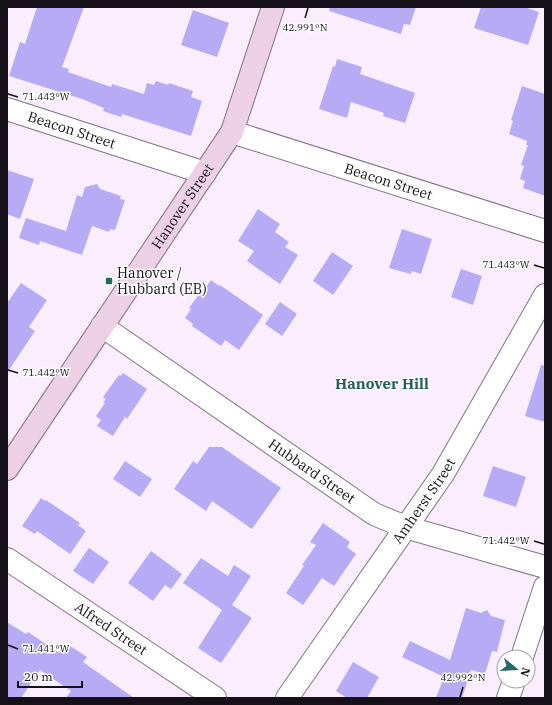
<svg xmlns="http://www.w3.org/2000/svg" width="552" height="705" viewBox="0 0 552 705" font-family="'IBM Plex Serif',serif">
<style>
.building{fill:#b6abf4}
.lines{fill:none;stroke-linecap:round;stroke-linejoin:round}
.street-casing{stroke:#807385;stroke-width:24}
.secondary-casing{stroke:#807385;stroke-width:24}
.street{stroke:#fff;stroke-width:22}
.secondary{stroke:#edd0e4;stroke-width:22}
.ticks{fill:none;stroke:#161118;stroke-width:1.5}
.poi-dot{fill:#206b66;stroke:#fff;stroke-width:1.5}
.labels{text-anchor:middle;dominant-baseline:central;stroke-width:3;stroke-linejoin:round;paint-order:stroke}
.street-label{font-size:14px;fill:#161118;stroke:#fff}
.poi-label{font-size:14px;fill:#161118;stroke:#fff;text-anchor:start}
.neighbourhood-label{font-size:15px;font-weight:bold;fill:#265f5b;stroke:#fff}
.ticks-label{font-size:10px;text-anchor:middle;fill:#161118;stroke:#fff;stroke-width:3;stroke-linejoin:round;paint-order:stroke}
</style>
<rect width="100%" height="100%" fill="#f9edfe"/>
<g class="building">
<polygon points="37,7 84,7 62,67 69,69 68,72 111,87 112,84 144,94 147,83 154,85 156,81 168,85 169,83 193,91 191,97 202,101 191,136 122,114 121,117 103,111 104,108 82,99 9,76 20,42 25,44"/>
<polygon points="330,7 416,7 410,25 404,24 401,34 329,11"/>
<polygon points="481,7 524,7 539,12 528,45 474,28"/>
<polygon points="193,10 229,23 217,57 181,45"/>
<polygon points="337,59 362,67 360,74 415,93 405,123 383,116 384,113 351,102 347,118 319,109 333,66 335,67"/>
<polygon points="522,86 545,94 545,196 523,188 525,181 520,179 524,166 521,165 528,145 526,145 527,141 509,134 513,121 511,120"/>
<polygon points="7,170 34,179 20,219 7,214"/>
<polygon points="97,184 100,189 121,196 120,199 125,200 115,230 110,229 109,232 92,226 82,255 40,241 39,245 19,238 26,218 66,231 77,195 82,197 85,187"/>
<polygon points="258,209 280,224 275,232 289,242 285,247 298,255 280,284 247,261 254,251 238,241"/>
<polygon points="402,229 432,239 421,274 412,271 411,274 389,268"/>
<polygon points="332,252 353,266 333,295 313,281"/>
<polygon points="461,269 482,276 473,305 451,297"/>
<polygon points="211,280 219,286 220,285 263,315 239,350 225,340 221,346 192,326 193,324 185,318 191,309 189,308 203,289 204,290"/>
<polygon points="21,283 47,300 29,327 35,331 7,373 7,303"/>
<polygon points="280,302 297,314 282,336 265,324"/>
<polygon points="541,365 545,366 545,422 525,416"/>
<polygon points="123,373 147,389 127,419 125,417 113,436 97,426 101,420 96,416 105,403 103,402 106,399 103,397 119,375 121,376"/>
<polygon points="209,447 222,447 281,488 252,529 212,501 206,511 174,489 193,461 197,464"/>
<polygon points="125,461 152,479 140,497 113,479"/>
<polygon points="493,466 526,477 516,507 483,496"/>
<polygon points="41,498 45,501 46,500 80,523 78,525 86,531 70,554 37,531 35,534 22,526"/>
<polygon points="323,523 350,542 347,547 356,554 334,586 322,578 303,605 286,593 304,566 302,565 316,545 310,542"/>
<polygon points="89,548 109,562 93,584 73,571"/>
<polygon points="151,551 182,574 171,589 165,585 153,601 128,583"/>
<polygon points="201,558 228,576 234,565 251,576 232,605 252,618 221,663 198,648 222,610 183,583"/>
<polygon points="466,608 481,613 487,610 491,616 505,620 497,652 492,651 485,674 471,670 462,698 436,698 444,677 402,657 410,641 450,660"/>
<polygon points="7,622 26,634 28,632 59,653 67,644 87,657 83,662 134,698 66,698 71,691 40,670 21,698 7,698"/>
<polygon points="353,662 379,677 367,698 347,698 336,691"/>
</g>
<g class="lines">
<g class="street-casing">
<g id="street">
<path id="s1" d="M7,109l198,64"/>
<path id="s2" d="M232,132l313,99"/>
<path id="s3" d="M102,326l272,188 31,13 140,40"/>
<path id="s4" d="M7,559l208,139"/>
<polyline points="522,657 545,587"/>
<path id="s5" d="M287,698l156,-224 102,-179"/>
<polyline points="508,698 514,681"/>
</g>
</g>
<g class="secondary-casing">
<g id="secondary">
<path id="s6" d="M7,469l225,-337 41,-125"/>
</g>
</g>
<use href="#street" class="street"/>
<use href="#secondary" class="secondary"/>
</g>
<path class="ticks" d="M305,18l3,-10M8,94l10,3M534,265l10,3M8,370l10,3M534,541l10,3M8,645l10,4M460,697l3,-10"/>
<rect class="poi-dot" x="105" y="277" width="8" height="8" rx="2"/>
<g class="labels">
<g class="street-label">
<text stroke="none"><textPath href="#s1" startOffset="68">Beacon Street</textPath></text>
<text stroke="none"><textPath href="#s2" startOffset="164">Beacon Street</textPath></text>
<text stroke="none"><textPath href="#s6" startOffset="316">Hanover Street</textPath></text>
<text stroke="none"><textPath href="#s3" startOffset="255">Hubbard Street</textPath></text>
<text stroke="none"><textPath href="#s5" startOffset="240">Amherst Street</textPath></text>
<text stroke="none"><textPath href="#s4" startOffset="125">Alfred Street</textPath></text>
</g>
<g class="poi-label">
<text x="117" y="273">Hanover /<tspan x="117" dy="16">Hubbard (EB)</tspan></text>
</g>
<g class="neighbourhood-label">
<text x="382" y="383">Hanover Hill</text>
</g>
</g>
<g class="ticks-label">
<text x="305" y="31">42.991°N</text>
<text x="46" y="100">71.443°W</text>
<text x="506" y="268">71.443°W</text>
<text x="46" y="376">71.442°W</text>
<text x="506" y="544">71.442°W</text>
<text x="46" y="652">71.441°W</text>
<text x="463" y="681">42.992°N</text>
</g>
<rect width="552" height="705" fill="none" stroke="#161118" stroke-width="16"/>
<g transform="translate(516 669) rotate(108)"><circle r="19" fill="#ffffff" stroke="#a2a0a3"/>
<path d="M0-3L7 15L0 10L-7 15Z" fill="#206b66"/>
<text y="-6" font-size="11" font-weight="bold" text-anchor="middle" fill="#161118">N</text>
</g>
<path d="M18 681v6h64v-6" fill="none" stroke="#161118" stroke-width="2"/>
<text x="24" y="681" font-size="12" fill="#161118" stroke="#ffffff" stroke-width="3" paint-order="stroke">20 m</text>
</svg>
